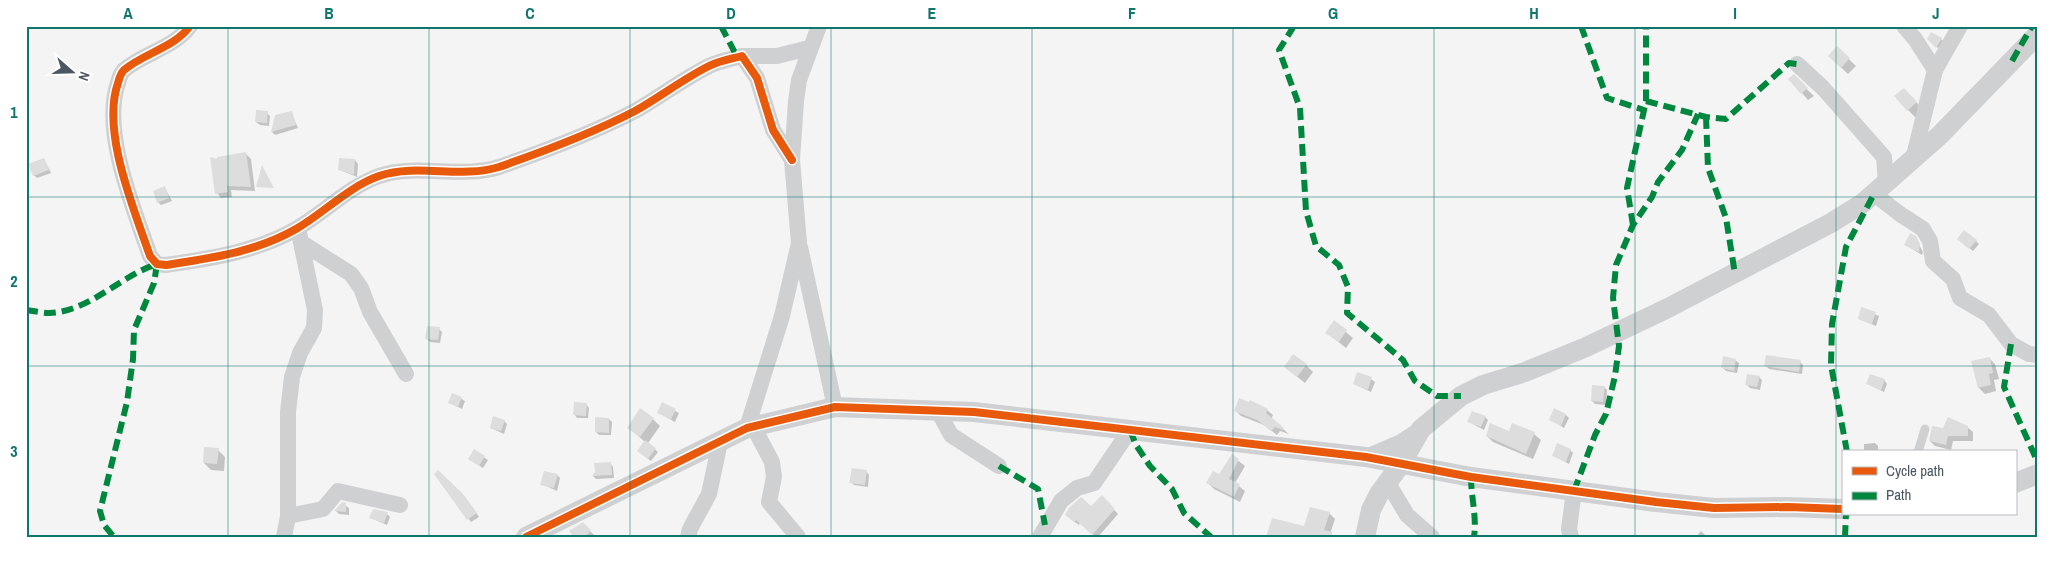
<svg xmlns="http://www.w3.org/2000/svg" width="2064" height="563" viewBox="0 0 2064 563" font-family="'Archivo Narrow',sans-serif">
<style>
.shadow{fill:#0003}
.building{fill:#ddddde}
.lines{fill:none;stroke-linecap:round;stroke-linejoin:round}
.service{stroke:#ced0d2;stroke-width:9}
.minor{stroke:#ced0d2;stroke-width:16}
.tertiary{stroke:#ced0d2;stroke-width:20}
.quiet{stroke:#00873e;stroke-width:6;stroke-dasharray:12 6;stroke-linecap:butt}
.cycleway-casing{stroke:#fff;stroke-width:11}
.cycleway{stroke:#e8590c;stroke-width:8}
.grid{fill:none;stroke:#0f766e;stroke-width:1;stroke-opacity:0.55}
.neatline{fill:none;stroke:#0f766e;stroke-width:2}
.grid-label{font-size:16px;text-anchor:middle;font-weight:bold;fill:#0f766e}
</style>
<rect width="100%" height="100%" fill="#f4f4f4"/>
<g class="shadow">
<polygon points="1929,39 1941,39 1944,42 1940,50"/>
<polygon points="1837,48 1856,66 1848,74 1829,56"/>
<polygon points="1793,76 1814,96 1808,100 1802,93"/>
<polygon points="1911,96 1923,110 1915,117 1908,110"/>
<polygon points="291,112 298,128 275,135 272,132 277,116"/>
<polygon points="267,113 270,116 269,126 260,125 256,122"/>
<polygon points="246,154 251,159 255,191 231,190 232,197 221,198 217,193 218,161"/>
<polygon points="44,159 51,173 37,178 34,175"/>
<polygon points="355,160 358,164 357,177 340,170"/>
<polygon points="165,188 172,201 161,205 158,202"/>
<polygon points="1915,237 1923,252 1922,255 1906,245"/>
<polygon points="1976,241 1979,244 1973,251 1962,242"/>
<polygon points="1862,309 1879,316 1876,326 1859,319"/>
<polygon points="1334,322 1353,338 1346,348 1327,333"/>
<polygon points="439,329 442,332 440,343 430,342 426,338"/>
<polygon points="1989,358 1995,364 1999,379 1994,380 1996,391 1985,394 1979,388 1972,362"/>
<polygon points="1735,360 1739,363 1737,373 1726,371 1723,368"/>
<polygon points="1800,362 1803,365 1802,374 1769,369 1766,366"/>
<polygon points="1306,365 1313,372 1305,383 1285,367"/>
<polygon points="1759,377 1762,380 1760,390 1750,388 1747,385"/>
<polygon points="1371,379 1375,382 1371,392 1354,384"/>
<polygon points="1884,380 1887,384 1884,392 1868,384"/>
<polygon points="1604,387 1607,390 1606,405 1595,404 1592,401"/>
<polygon points="453,394 465,401 462,409 450,403"/>
<polygon points="586,404 589,408 588,418 577,418 574,414"/>
<polygon points="662,404 679,413 675,422 659,413"/>
<polygon points="1267,410 1273,415 1271,419 1289,434 1280,431 1277,435 1264,425 1241,416 1236,411"/>
<polygon points="1566,415 1569,418 1564,428 1550,419"/>
<polygon points="1485,417 1488,420 1484,430 1469,422"/>
<polygon points="609,419 612,422 611,435 599,435 596,432"/>
<polygon points="653,419 660,426 648,443 658,452 651,461 642,454 645,442 628,427"/>
<polygon points="504,421 507,424 504,434 491,428"/>
<polygon points="1513,425 1534,434 1541,440 1533,459 1493,442 1487,436 1510,433"/>
<polygon points="1967,427 1973,432 1973,441 1953,441 1951,450 1935,446 1930,441 1943,430"/>
<polygon points="1875,443 1878,446 1878,452 1864,452 1864,444"/>
<polygon points="218,450 225,457 224,471 211,470 204,463"/>
<polygon points="1570,450 1573,453 1569,464 1554,456"/>
<polygon points="475,451 488,460 483,468 469,459"/>
<polygon points="1232,456 1245,466 1235,483 1245,491 1240,502 1214,489 1208,483 1219,476"/>
<polygon points="610,463 613,467 614,478 596,479 593,476"/>
<polygon points="866,471 869,475 868,487 854,485 851,482"/>
<polygon points="436,474 465,497 479,517 471,522"/>
<polygon points="557,475 560,478 557,491 542,484"/>
<polygon points="1102,497 1118,514 1098,537 1096,537 1080,523 1079,525 1071,519 1091,507"/>
<polygon points="342,503 349,508 349,515 339,514 336,511"/>
<polygon points="1329,513 1335,519 1329,537 1305,527"/>
<polygon points="387,514 390,517 387,525 371,518"/>
<polygon points="583,524 596,537 576,537"/>
<polygon points="1701,531 1707,537 1696,537"/>
</g>
<g class="building">
<polygon points="1931,32 1942,38 1936,48 1927,39"/>
<polygon points="1837,46 1850,58 1841,68 1828,56"/>
<polygon points="1794,74 1808,88 1801,94 1788,79"/>
<polygon points="1904,88 1917,102 1907,111 1894,96"/>
<polygon points="256,110 268,111 267,123 255,122"/>
<polygon points="292,111 296,125 271,132 275,115"/>
<polygon points="246,152 251,187 227,186 228,192 215,194 210,157 217,159 217,157"/>
<polygon points="44,158 49,170 33,176 28,164"/>
<polygon points="339,158 355,159 354,175 338,170"/>
<polygon points="262,165 274,188 256,187"/>
<polygon points="165,186 169,198 157,203 153,191"/>
<polygon points="1964,230 1977,240 1969,249 1957,239"/>
<polygon points="1910,233 1916,236 1920,244 1919,252 1904,245"/>
<polygon points="1861,307 1876,312 1872,324 1858,319"/>
<polygon points="1334,320 1347,330 1339,342 1325,333"/>
<polygon points="427,326 440,327 438,340 425,339"/>
<polygon points="1293,354 1307,364 1297,377 1284,367"/>
<polygon points="1766,355 1801,360 1799,372 1764,366"/>
<polygon points="1723,356 1736,359 1734,371 1721,368"/>
<polygon points="1990,357 1993,373 1989,374 1991,385 1978,388 1971,361"/>
<polygon points="1357,372 1372,377 1368,390 1353,384"/>
<polygon points="1747,374 1760,376 1757,387 1745,385"/>
<polygon points="1870,374 1885,379 1881,390 1866,384"/>
<polygon points="1592,385 1605,386 1603,402 1591,401"/>
<polygon points="452,393 462,397 458,407 448,403"/>
<polygon points="1239,398 1249,402 1250,400 1268,409 1266,413 1284,428 1283,430 1275,427 1271,431 1257,420 1234,411"/>
<polygon points="574,402 587,403 586,416 573,415"/>
<polygon points="662,402 676,409 671,419 657,413"/>
<polygon points="640,408 654,418 640,437 627,428"/>
<polygon points="1554,408 1566,414 1561,426 1549,420"/>
<polygon points="1472,411 1486,416 1481,427 1467,422"/>
<polygon points="493,416 505,420 501,431 490,428"/>
<polygon points="595,417 609,418 609,433 595,432"/>
<polygon points="1948,417 1968,426 1968,436 1948,436 1946,445 1929,441 1932,426 1943,428"/>
<polygon points="1490,423 1509,431 1512,423 1535,432 1526,454 1486,436"/>
<polygon points="645,440 656,448 648,459 637,451"/>
<polygon points="1557,443 1571,449 1566,462 1552,456"/>
<polygon points="204,447 219,448 217,464 203,463"/>
<polygon points="474,449 485,456 479,466 468,459"/>
<polygon points="1232,454 1239,459 1229,479 1240,484 1234,497 1206,483 1213,471 1219,474"/>
<polygon points="611,462 612,475 592,476 595,472 594,463"/>
<polygon points="852,468 867,470 865,485 849,483"/>
<polygon points="438,470 462,493 477,513 467,520 434,474"/>
<polygon points="544,471 558,474 554,488 540,485"/>
<polygon points="1102,495 1115,509 1092,535 1076,520 1074,522 1065,515 1069,508 1081,497 1091,506"/>
<polygon points="342,502 346,503 346,512 334,511"/>
<polygon points="1310,507 1330,512 1324,530 1332,532 1332,537 1266,537 1272,518 1304,526"/>
<polygon points="373,509 388,512 384,523 369,518"/>
<polygon points="583,522 591,530 585,537 574,537 569,531"/>
</g>
<g class="lines">
<polyline class="service" points="1918,452 1925,429"/>
<g class="minor">
<path d="M190,26c-16,22 -46,27 -66,44 -3,3 -5,9 -6,13 -17,48 16,126 32,173l7,8 9,1c46,-7 90,-13 130,-36 28,-16 52,-42 83,-53 39,-13 81,3 120,-9 46,-16 92,-33 136,-56 25,-14 48,-32 74,-45 10,-5 22,-7 33,-10l15,22 16,52 19,30"/>
<polyline points="1904,26 1915,39 1935,70"/>
<polyline points="742,56 777,56 809,48"/>
<polyline points="1797,64 1823,88 1884,157 1886,183"/>
<polyline points="1913,160 1935,70 1960,26"/>
<polyline points="1874,194 1900,214 1923,229 1930,241 1933,261 1953,279 1960,298 1989,315 2011,344 2029,354 2038,355"/>
<polyline points="302,243 351,274 361,288 370,312 406,374"/>
<polyline points="800,247 835,407"/>
<polyline points="938,411 951,435 999,466"/>
<polyline points="753,426 772,462 774,477 769,502 798,537"/>
<polyline points="747,428 782,316 799,243 792,160 796,101 799,80 819,26"/>
<polyline points="1366,457 1401,442 1421,429"/>
<polyline points="1388,483 1407,515 1432,537"/>
<polyline points="288,516 323,509 338,491 400,505"/>
<polyline points="284,537 288,516 288,412 292,377 300,353 314,328 315,310 298,228"/>
<polyline points="688,537 690,529 709,494 720,442"/>
<polyline points="1040,537 1061,501 1077,488 1094,483 1130,430"/>
<polyline points="1571,537 1569,529 1574,491"/>
</g>
<g class="tertiary">
<polyline points="2015,483 2038,474"/>
<polyline points="526,537 747,428 835,407 974,412 1366,457 1471,477 1656,502 1714,508 1788,507 1843,509"/>
<polyline points="1365,537 1371,510 1379,494 1401,464 1421,429 1461,396 1483,385 1525,372 1584,348 1666,309 1831,223 1863,203 1939,136 2038,34"/>
</g>
<g class="quiet">
<polyline points="721,26 734,51 742,56"/>
<polyline points="1294,26 1279,50 1300,108 1306,211 1316,246 1339,265 1348,287 1347,313 1403,360 1415,381 1437,396 1461,396"/>
<polyline points="1581,26 1607,98 1644,110"/>
<polyline points="2012,61 2032,26"/>
<polyline points="1646,101 1706,117 1726,119 1789,63 1797,64"/>
<polyline points="1706,117 1708,168 1726,218 1735,274"/>
<polyline points="1633,225 1627,188 1646,101 1646,26"/>
<path d="M26,310c8,1 16,3 23,3 40,-1 71,-37 108,-49l-3,19 -20,47 -1,29 -6,43 -27,109 4,14 10,12"/>
<polyline points="2011,344 2004,387 2038,463"/>
<polyline points="1130,430 1136,445 1150,466 1172,489 1184,513 1211,537"/>
<polyline points="1847,452 1831,365 1832,324 1846,247 1874,194"/>
<polyline points="999,466 1038,489 1045,525"/>
<path d="M1471,477c0,20 6,40 3,60"/>
<polyline points="1574,491 1595,435 1606,414 1615,376 1619,346 1613,298 1616,265 1633,225 1652,197 1658,182 1682,150 1698,114"/>
<polyline points="1845,537 1846,514"/>
</g>
<g class="cycleway-casing">
<g id="cycleway">
<path d="M190,26c-16,22 -46,27 -66,44 -3,3 -5,9 -6,13 -17,48 16,126 32,173l7,8 9,1c46,-7 90,-13 130,-36 28,-16 52,-42 83,-53 39,-13 81,3 120,-9 46,-16 92,-33 136,-56 25,-14 48,-32 74,-45 10,-5 22,-7 33,-10l15,22 16,52 19,30"/>
<polyline points="526,537 747,428 835,407 974,412 1366,457 1471,477 1656,502 1714,508 1788,507 1843,509"/>
</g>
</g>
<use href="#cycleway" class="cycleway"/>
</g>
<path class="grid" d="M228,26v511M429,26v511M630,26v511M831,26v511M1032,26v511M1233,26v511M1434,26v511M1635,26v511M1836,26v511M26,197h2012M26,366h2012"/>
<rect width="2064" height="563" fill="none" stroke="#ffffff" stroke-width="55"/>
<rect x="1842" y="450" width="175" height="65" fill="#ffffff" stroke="#b7bbc0"/>
<rect x="1852" y="467" width="25" height="8" fill="#e8590c" stroke="#b7bbc0"/>
<text x="1886" y="476" font-size="15" fill="#4a5661">Cycle path</text>
<rect x="1852" y="492" width="25" height="8" fill="#00873e" stroke="#b7bbc0"/>
<text x="1886" y="500" font-size="15" fill="#4a5661">Path</text>
<g transform="translate(72 72) rotate(110)" stroke="#ffffff" stroke-width="4" paint-order="stroke">
<path d="M0-4L9 19L0 12L-9 19Z" fill="#4a5661"/>
<text y="-8" font-size="14" font-weight="bold" text-anchor="middle" fill="#4a5661">N</text>
</g>
<rect x="28" y="28" width="2008" height="508" class="neatline"/>
<g class="grid-label">
<text x="128" y="19">A</text>
<text x="329" y="19">B</text>
<text x="530" y="19">C</text>
<text x="731" y="19">D</text>
<text x="932" y="19">E</text>
<text x="1132" y="19">F</text>
<text x="1333" y="19">G</text>
<text x="1534" y="19">H</text>
<text x="1735" y="19">I</text>
<text x="1936" y="19">J</text>
<text x="14" y="118">1</text>
<text x="14" y="287">2</text>
<text x="14" y="457">3</text>
</g>
</svg>
